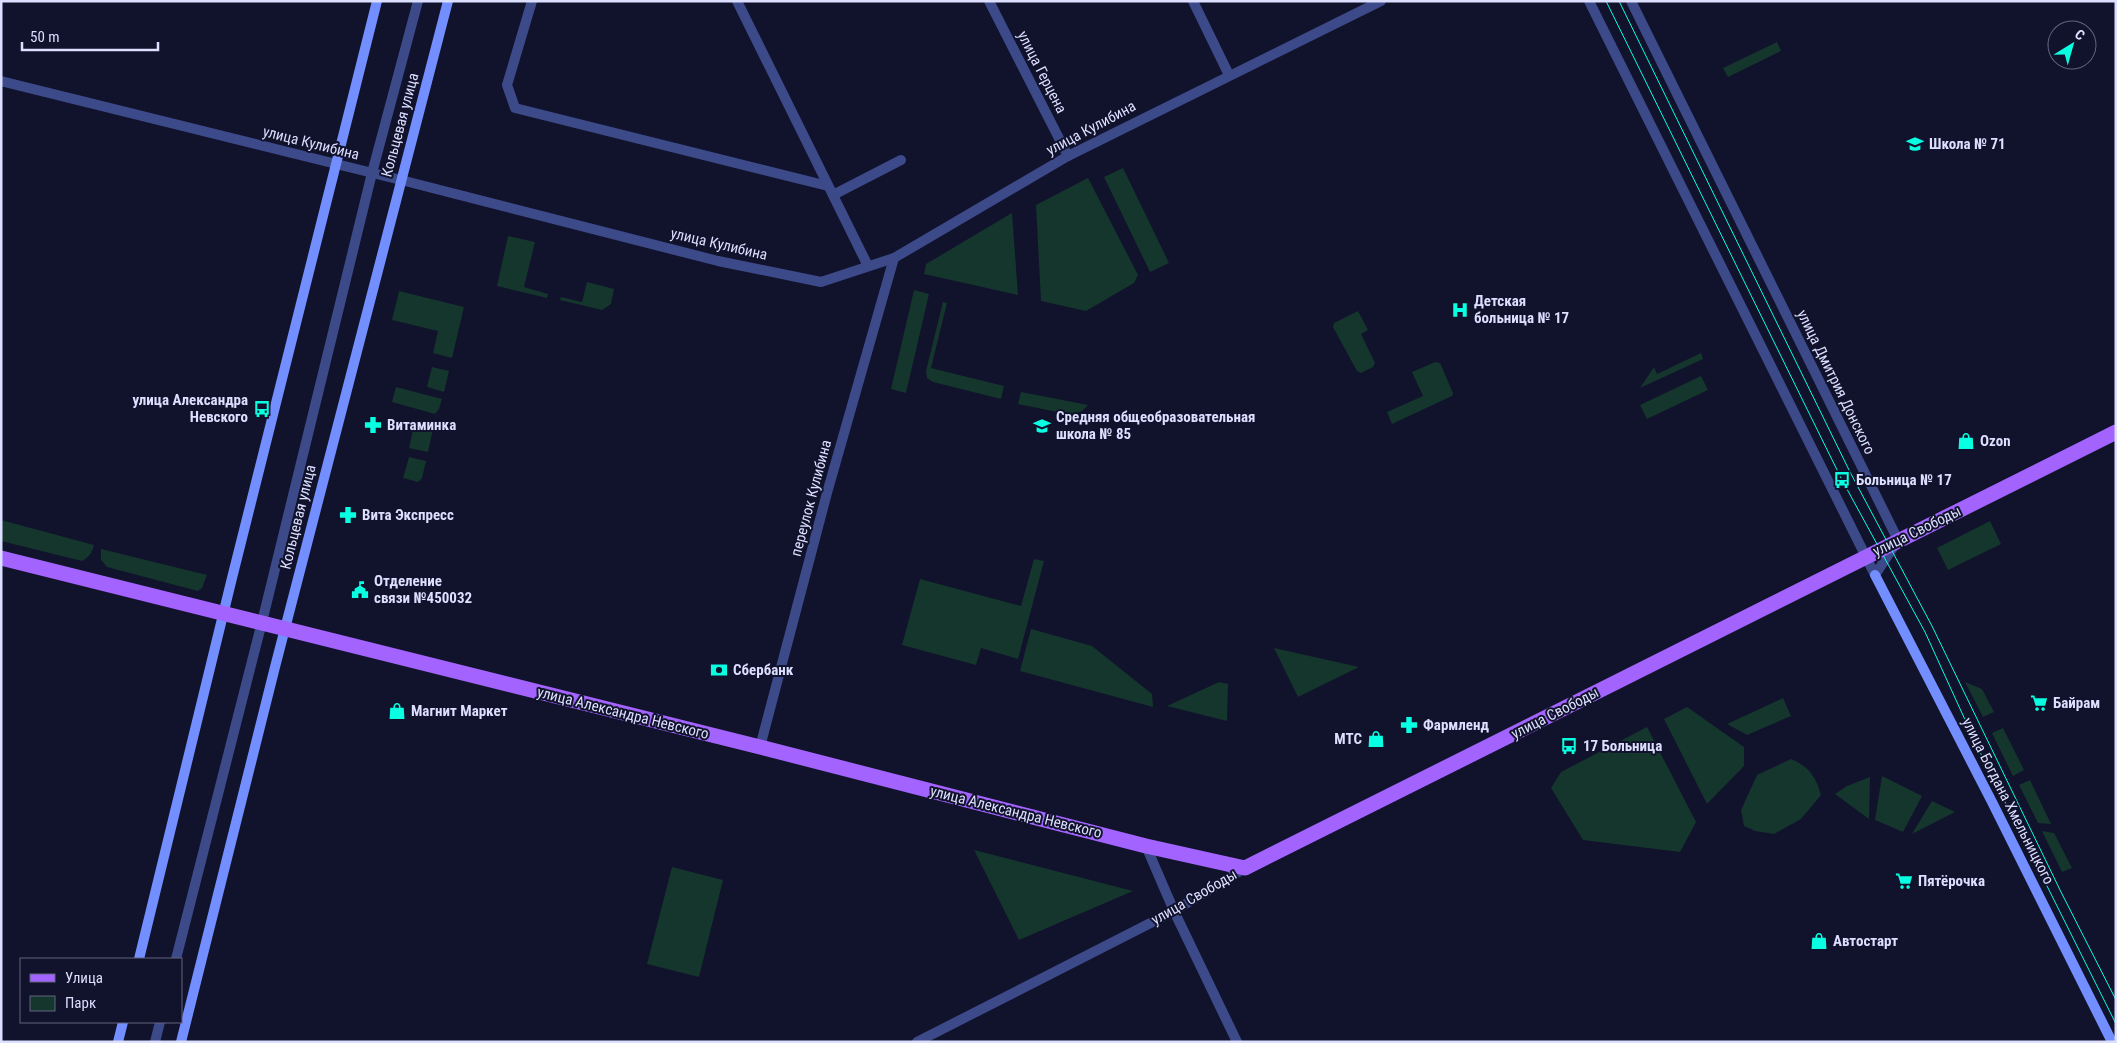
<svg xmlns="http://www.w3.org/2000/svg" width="2117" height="1043" viewBox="0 0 2117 1043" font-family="'Roboto Condensed',sans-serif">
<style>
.green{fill:#14362d}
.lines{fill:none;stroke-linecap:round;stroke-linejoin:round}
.pedestrian{stroke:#3c4a8a;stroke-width:10}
.minor{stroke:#3c4a8a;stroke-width:10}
.tertiary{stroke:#3c4a8a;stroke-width:10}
.secondary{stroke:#738eff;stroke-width:10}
.primary{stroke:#a263ff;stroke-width:15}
.tram{stroke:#08ffe1;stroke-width:1}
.labels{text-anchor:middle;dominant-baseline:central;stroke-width:4;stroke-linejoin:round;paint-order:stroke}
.street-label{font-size:15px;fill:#dcdfff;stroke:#11122b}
.poi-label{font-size:15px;font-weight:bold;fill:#dcdfff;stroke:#11122b;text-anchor:start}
</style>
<rect width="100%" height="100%" fill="#11122b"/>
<g class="green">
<polygon points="1777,42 1781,51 1728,77 1723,68"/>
<polygon points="1123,168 1169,263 1150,272 1104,177"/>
<polygon points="1088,178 1138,275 1134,283 1086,311 1041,301 1036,205"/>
<polygon points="1012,213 1018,295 924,274 926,264"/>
<polygon points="508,236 535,242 524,287 548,294 547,298 497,286"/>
<polygon points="587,282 614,289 611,304 602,310 560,300 561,297 582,302"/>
<polygon points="914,290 929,294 906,393 891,389"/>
<polygon points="399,291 464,307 452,358 433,353 438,331 392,320"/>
<polygon points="943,302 947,303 931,368 1004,386 1001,399 933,382 927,378 926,371"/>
<polygon points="1358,311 1368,330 1361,334 1375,363 1373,367 1361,373 1357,371 1333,327 1334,323"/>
<polygon points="1701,353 1703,359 1640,388 1654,367 1657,374"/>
<polygon points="1435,362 1440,363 1453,393 1452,396 1392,424 1387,412 1423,396 1412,372"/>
<polygon points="432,367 449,371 444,392 427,387"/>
<polygon points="1701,376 1708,390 1647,419 1640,405"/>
<polygon points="396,387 442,399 439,409 435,414 392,402"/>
<polygon points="1021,392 1088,405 1082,411 1072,415 1018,404"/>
<polygon points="415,421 427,423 433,429 428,452 409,448"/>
<polygon points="409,457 426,461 422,478 418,482 403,478"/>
<path d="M1,520l93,25c-2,8 -5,12 -12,16l-81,-20z"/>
<polygon points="1990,521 2001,544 1948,570 1937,548"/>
<polygon points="101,549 207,575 202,588 198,591 107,567 101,560"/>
<polygon points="1034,559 1044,561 1018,659 981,648 976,665 902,645 920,579 1021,606"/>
<polygon points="1031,629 1092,646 1152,694 1153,707 1020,671"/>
<polygon points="1274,648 1359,667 1298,697"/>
<polygon points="1219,682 1228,684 1227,721 1167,706"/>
<polygon points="1965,682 1982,689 1994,712 1983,717"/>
<polygon points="1783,698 1791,716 1747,735 1727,724"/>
<polygon points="1687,707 1744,747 1744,766 1707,804 1664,719"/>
<polygon points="1647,727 1696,822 1680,852 1583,840 1551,788 1561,772"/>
<polygon points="2003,728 2024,770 2013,776 1992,733"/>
<path d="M1791,759c17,7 25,17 30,36l-20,24 -27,15 -19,-3 -11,-5 -3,-16 16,-35z"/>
<polygon points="1882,776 1922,796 1903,832 1875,820"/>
<polygon points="1870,777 1869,819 1835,794 1847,786"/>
<polygon points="2030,780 2051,824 2038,823 2019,785"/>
<polygon points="1932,801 1955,812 1912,834"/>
<polygon points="2042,831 2054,833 2072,868 2062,872"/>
<polygon points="974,850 1133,891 1019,940"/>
<polygon points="672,867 723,880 699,977 647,964"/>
</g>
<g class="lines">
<g class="pedestrian">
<polyline points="176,959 262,622 372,173 418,1"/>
<polyline points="155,1042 160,1022"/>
</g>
<g class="minor">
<polyline points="532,1 507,85 515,108 828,186"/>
<polyline points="737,1 868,266"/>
<polyline points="989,1 1068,156"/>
<polyline points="1193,1 1229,75"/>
<polyline points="1,81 401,180 718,261 821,282 894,258 1068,156 1381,1"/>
<polyline points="833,195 901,160"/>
<polyline points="760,747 827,493 894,258"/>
</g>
<g class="tertiary">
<polyline points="1589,1 1875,575 1898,540 1631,1"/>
<polyline points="1146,846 1174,911 1237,1042"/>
<polyline points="917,1042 1174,911 1245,868"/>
</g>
<g class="secondary">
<polyline points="1875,575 1992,802 2112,1042"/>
<polyline points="139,959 232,578 377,1"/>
<polyline points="118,1042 123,1022"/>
<polyline points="181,1042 275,667 448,1"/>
</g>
<polyline class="primary" points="1,558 760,747 1146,846 1245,868 2116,432"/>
<g class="tram">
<polyline points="1606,1 1842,480 1925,632 1977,746 2116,1024"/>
<polyline points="1619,1 1850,472 1932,626 2061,892 2116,1000"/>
</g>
</g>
<defs>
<g id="school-bare" transform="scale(1.35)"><path d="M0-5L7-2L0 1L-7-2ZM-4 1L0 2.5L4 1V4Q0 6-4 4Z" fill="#08ffe1" stroke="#11122b" stroke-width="2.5" paint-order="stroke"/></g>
<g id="hospital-bare" transform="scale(1.35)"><path d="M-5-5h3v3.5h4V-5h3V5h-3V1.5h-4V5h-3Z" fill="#08ffe1" stroke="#11122b" stroke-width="2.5" paint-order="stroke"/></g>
<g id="bus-bare" transform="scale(1.35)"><path d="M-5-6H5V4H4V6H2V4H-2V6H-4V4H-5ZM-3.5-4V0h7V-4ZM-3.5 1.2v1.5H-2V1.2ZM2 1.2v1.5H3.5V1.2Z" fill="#08ffe1" stroke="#11122b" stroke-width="2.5" paint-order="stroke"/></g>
<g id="pharmacy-bare" transform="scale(1.35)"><path d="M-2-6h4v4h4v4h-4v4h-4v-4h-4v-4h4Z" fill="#08ffe1" stroke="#11122b" stroke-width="2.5" paint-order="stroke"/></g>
<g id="shop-bare" transform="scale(1.35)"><path d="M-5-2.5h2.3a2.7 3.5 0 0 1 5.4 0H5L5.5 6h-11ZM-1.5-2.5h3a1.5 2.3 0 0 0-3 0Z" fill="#08ffe1" stroke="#11122b" stroke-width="2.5" paint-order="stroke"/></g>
<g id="civic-bare" transform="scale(1.35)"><path d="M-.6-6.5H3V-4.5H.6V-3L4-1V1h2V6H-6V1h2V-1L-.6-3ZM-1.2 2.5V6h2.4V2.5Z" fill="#08ffe1" stroke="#11122b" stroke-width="2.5" paint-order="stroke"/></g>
<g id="bank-bare" transform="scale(1.35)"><path d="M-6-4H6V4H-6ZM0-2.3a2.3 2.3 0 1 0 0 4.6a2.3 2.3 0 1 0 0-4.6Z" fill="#08ffe1" stroke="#11122b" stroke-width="2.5" paint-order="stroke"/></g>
<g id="supermarket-bare" transform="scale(1.35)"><path d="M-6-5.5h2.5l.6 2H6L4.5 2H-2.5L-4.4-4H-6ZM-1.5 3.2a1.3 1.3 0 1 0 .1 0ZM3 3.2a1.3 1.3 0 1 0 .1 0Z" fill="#08ffe1" stroke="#11122b" stroke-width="2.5" paint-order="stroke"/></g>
</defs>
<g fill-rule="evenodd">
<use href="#school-bare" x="1915" y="144"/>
<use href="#hospital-bare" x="1460" y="310"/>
<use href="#bus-bare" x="262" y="409"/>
<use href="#pharmacy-bare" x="373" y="425"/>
<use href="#school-bare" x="1042" y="426"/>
<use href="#shop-bare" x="1966" y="441"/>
<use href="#bus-bare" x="1842" y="480"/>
<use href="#pharmacy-bare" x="348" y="515"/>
<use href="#civic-bare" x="360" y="590"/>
<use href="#bank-bare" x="719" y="670"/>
<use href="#supermarket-bare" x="2039" y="703"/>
<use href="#shop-bare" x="397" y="711"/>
<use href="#pharmacy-bare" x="1409" y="725"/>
<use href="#shop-bare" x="1376" y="739"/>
<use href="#bus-bare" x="1569" y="746"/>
<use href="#supermarket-bare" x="1904" y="881"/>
<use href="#shop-bare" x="1819" y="941"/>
</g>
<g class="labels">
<g class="street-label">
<text transform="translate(1042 72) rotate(63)">улица Герцена</text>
<text transform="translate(400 125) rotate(-75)">Кольцевая улица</text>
<text transform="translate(1091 128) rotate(-28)">улица Кулибина</text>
<text transform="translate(311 143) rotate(14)">улица Кулибина</text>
<text transform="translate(719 244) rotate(13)">улица Кулибина</text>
<text transform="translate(1836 382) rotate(64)">улица Дмитрия Донского</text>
<text transform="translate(811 498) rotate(-75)">переулок Кулибина</text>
<text transform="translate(298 517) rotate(-76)">Кольцевая улица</text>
<text transform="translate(1917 531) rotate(-26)">улица Свободы</text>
<text transform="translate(623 713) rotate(14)">улица Александра Невского</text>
<text transform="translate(1555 713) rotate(-27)">улица Свободы</text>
<text transform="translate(2008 801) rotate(63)">улица Богдана Хмельницкого</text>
<text transform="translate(1016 812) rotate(14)">улица Александра Невского</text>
<text transform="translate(1194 897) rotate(-30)">улица Свободы</text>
</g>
<g class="poi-label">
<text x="1929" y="144">Школа № 71</text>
<text x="1474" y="301">Детская<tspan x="1474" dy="17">больница № 17</tspan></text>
<text x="248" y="400" text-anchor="end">улица Александра<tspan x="248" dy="17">Невского</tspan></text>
<text x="1056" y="417">Средняя общеобразовательная<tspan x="1056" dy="17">школа № 85</tspan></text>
<text x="387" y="425">Витаминка</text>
<text x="1980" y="441">Ozon</text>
<text x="1856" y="480">Больница № 17</text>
<text x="362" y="515">Вита Экспресс</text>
<text x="374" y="581">Отделение<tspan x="374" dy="17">связи №450032</tspan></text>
<text x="733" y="670">Сбербанк</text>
<text x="2053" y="703">Байрам</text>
<text x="411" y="711">Магнит Маркет</text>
<text x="1423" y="725">Фармленд</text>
<text x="1362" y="739" text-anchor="end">МТС</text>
<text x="1583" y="746">17 Больница</text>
<text x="1918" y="881">Пятёрочка</text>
<text x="1833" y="941">Автостарт</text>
</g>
</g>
<rect width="2117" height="1043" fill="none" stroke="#dcdfff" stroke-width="5"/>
<rect x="20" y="958" width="162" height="65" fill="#11122b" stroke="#626480"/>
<rect x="30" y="974" width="25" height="8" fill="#a263ff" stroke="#626480"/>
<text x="65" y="983" font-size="15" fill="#dcdfff">Улица</text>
<rect x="30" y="996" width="25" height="15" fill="#14362d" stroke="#626480"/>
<text x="65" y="1008" font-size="15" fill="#dcdfff">Парк</text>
<g transform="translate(2072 45) rotate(37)"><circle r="24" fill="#11122b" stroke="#626480"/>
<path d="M0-4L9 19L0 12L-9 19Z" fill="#08ffe1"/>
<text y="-8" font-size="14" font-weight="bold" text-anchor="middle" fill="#dcdfff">С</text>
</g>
<path d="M22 42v8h136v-8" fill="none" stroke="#dcdfff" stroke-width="2.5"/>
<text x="30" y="42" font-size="15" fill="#dcdfff" stroke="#11122b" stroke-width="4" paint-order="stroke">50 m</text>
</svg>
